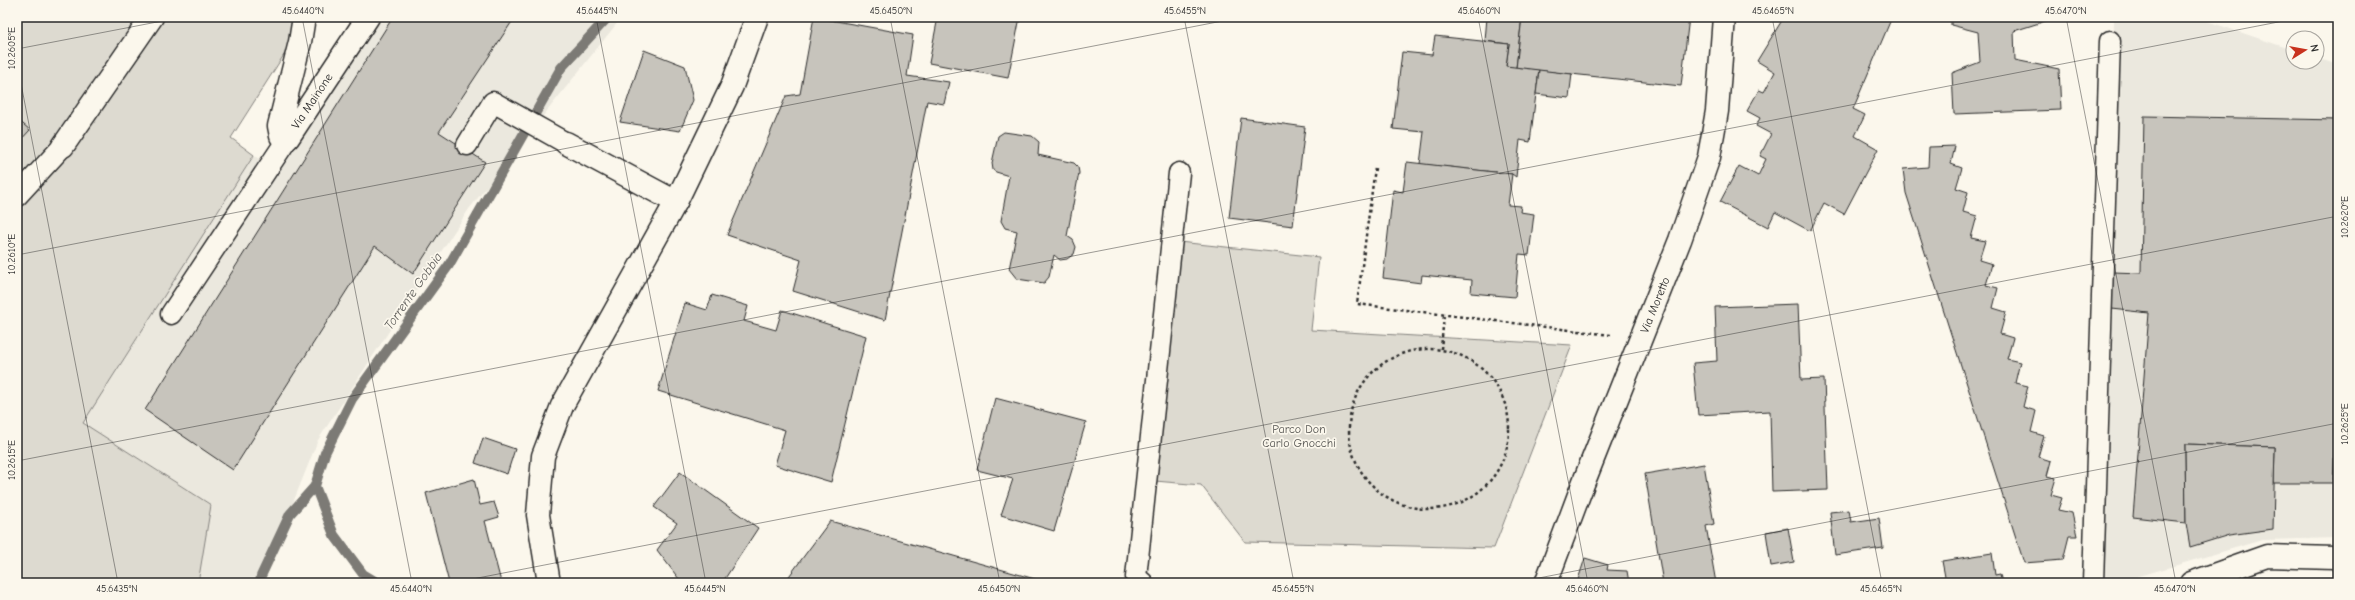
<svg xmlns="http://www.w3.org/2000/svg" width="2355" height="600" viewBox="0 0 2355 600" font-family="'Comic Neue',sans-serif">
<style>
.built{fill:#ebe8de}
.green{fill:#dddad0;stroke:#84827e}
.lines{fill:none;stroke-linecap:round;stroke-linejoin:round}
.stream{stroke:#7b7a75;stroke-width:10}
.building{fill:#c7c4bc;stroke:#2b2b2b}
.service-casing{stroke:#2b2b2b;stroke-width:23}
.minor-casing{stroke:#2b2b2b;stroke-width:25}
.path{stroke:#2b2b2b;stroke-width:2.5;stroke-dasharray:3 3;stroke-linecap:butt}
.service{stroke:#fbf7ec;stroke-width:20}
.minor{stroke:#fbf7ec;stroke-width:22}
.ticks{fill:none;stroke:#2b2b2b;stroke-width:1;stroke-opacity:0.45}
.labels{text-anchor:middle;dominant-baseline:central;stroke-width:3.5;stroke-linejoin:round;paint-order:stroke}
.street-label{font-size:12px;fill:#2b2b2b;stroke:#fbf7ec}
.park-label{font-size:12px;fill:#585754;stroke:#fbf7ec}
.water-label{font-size:13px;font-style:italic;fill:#5a5956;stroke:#fbf7ec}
.neatline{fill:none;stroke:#2b2b2b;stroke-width:1.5}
.ticks-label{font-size:10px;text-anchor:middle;fill:#2b2b2b}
</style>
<rect width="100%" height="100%" fill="#fbf7ec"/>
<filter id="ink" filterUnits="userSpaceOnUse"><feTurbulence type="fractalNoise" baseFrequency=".025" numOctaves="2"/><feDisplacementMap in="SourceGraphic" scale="8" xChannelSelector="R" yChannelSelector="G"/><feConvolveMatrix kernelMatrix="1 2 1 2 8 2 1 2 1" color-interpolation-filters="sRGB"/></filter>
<g filter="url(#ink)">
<g class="built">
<polygon points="379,17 622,17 469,209 318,440 261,583 198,583 210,505 83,423 254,155 279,172"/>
<polygon points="2114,17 2195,17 2293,50 2293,62 2317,62 2317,58 2338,65 2338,538 2262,540 2116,583 2104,583"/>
</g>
<g class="green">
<polygon points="17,17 308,17 231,138 254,155 83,423 211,505 198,583 17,583"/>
<polygon points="1179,242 1319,257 1311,330 1572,345 1494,548 1245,542 1201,485 1155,481"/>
</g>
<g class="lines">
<g class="stream">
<polyline points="260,583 261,576 290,514 315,486"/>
<polyline points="378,583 363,574 334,535 315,486 325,453 352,399 449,265 561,68 608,17"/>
</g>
</g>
<g class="building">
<polygon points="393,17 515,17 439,132 485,162 413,274 375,246 233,470 145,410"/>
<polygon points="814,17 913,35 907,76 949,82 944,104 927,101 885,320 793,291 801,260 727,235 786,96 800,94"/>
<polygon points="938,17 1020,17 1008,78 929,63"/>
<polygon points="1487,17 1522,17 1516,68 1506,66 1509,44 1485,41"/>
<polygon points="1522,17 1689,17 1681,86 1516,68"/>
<polygon points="1784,17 1892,17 1853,109 1865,115 1855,136 1878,149 1844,214 1824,203 1810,231 1775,212 1768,227 1720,202 1739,166 1758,176 1766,159 1760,156 1771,134 1756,126 1760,118 1747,111 1759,90 1764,92 1775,72 1757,61"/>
<polygon points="1951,17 2058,17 2014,31 2015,60 2059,69 2061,110 1954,114 1952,73 1980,62 1978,32 1951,25"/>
<polygon points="1435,36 1509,44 1506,66 1539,70 1530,142 1520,140 1516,177 1512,174 1420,164 1424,132 1393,129 1402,52 1432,55"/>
<polygon points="644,50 685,66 693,100 680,131 620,122"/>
<polygon points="1539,70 1572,74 1569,98 1536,94"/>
<polygon points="2144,116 2338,120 2338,374 2333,483 2274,483 2275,447 2185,444 2186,523 2133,517 2149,313 2112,309 2113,272 2141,273"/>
<polygon points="1241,118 1305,127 1293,226 1229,218"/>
<polygon points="17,119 30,130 17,144"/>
<polygon points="1004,132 1032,136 1039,142 1038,155 1074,163 1078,167 1079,173 1067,236 1073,240 1076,247 1074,254 1067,259 1060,260 1054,255 1049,277 1044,283 1017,279 1009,269 1017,231 1005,228 1001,221 1009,176 996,172 993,170 992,163 998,136"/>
<polygon points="1955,146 1951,164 1962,168 1956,188 1968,192 1963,212 1977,216 1971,238 1985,241 1979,260 1992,264 1986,285 1998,288 1993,308 2006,312 2000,334 2013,338 2007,359 2020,362 2015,383 2028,386 2023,407 2036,411 2031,432 2044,436 2038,457 2051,461 2047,476 2056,478 2051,495 2062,498 2058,510 2072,513 2077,536 2069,536 2063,560 2024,563 1906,193 1903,169 1928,167 1929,147"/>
<polygon points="1407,162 1512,174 1508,205 1521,206 1520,212 1534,214 1529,255 1519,254 1515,297 1471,293 1472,280 1422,275 1421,283 1383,278 1393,190 1403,192"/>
<polygon points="712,295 748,306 744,321 776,330 782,310 866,336 831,482 775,465 785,430 658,391 685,303 707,310"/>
<polygon points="1798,304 1801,380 1824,379 1828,490 1772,492 1770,411 1698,415 1693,363 1717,361 1715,307"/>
<polygon points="995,398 1086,422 1054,531 1001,515 1013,479 977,470"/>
<polygon points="483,438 515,449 507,474 475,463"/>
<polygon points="2185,444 2275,447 2273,529 2229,535 2190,547 2186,523"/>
<polygon points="1704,464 1714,524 1706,526 1716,583 1663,583 1645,474"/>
<polygon points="680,472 758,528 722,583 682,583 657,550 677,523 654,507"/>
<polygon points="474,479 480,505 494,502 499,517 485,521 501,582 449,583 426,493"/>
<polygon points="1849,510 1851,522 1879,518 1883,548 1835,555 1830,512"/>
<polygon points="830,521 1049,583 784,583"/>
<polygon points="1788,528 1794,562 1771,566 1766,532"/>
<polygon points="1992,553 1995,575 2000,574 2002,583 1939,583 1946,582 1942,561"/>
<polygon points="1585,558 1608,565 1607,570 1627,571 1629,583 1577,583"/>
</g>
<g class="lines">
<g class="service-casing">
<g id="service">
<polyline points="467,145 493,102 566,143"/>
<polyline points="17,196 63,146"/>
<polyline points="171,314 288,138"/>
<polyline points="1143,583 1136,577 1179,173"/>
<polyline points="2093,583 2110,41"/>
</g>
</g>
<g class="minor-casing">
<g id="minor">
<polyline points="304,17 300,42 279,126 281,136 288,138 368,17"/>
<polyline points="566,143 676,202"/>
<polyline points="63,146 152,17"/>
<polyline points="549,583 538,515 543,456 562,406 676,202 732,86 757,17"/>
<polyline points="1546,583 1583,484 1680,240 1709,157 1717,111 1724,17"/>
<polyline points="2191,583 2267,556 2334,558 2338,560"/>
</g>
</g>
<g class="path">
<polyline points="1375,168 1357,304 1611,335"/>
<circle cx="1429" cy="429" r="80"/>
<polyline points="1441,349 1444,315"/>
</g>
<use href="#service" class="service"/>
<use href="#minor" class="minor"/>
</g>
</g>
<path class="ticks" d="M302,17l110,566M596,17l110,566M890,17l110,566M1184,17l110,566M1478,17l110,566M1772,17l110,566M2066,17l110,566M17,49l166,-32M17,63l101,520M17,255l1226,-238M17,461l2287,-444M452,583l1886,-367M1513,583l825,-160"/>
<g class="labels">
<g class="street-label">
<text transform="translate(312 101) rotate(-56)">Via Mainone</text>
<text transform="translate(1655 305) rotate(-68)">Via Moretto</text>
</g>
<g class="park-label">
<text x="1299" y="429">Parco Don<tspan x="1299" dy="14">Carlo Gnocchi</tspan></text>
</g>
<g class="water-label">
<text transform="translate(413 291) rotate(-55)">Torrente Gobbia</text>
</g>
</g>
<rect width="2355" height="600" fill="none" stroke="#fbf7ec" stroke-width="44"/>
<g transform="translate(2305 50) rotate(79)"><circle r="19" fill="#fbf7ec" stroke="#a8a59f"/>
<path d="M0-3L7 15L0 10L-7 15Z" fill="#c8321e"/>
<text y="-6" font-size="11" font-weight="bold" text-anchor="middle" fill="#2b2b2b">N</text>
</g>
<rect x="22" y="22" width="2311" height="556" class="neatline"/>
<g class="ticks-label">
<text x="303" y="14">45.6440°N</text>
<text x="597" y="14">45.6445°N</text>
<text x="891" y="14">45.6450°N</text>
<text x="1185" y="14">45.6455°N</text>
<text x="1479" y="14">45.6460°N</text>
<text x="1773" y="14">45.6465°N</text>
<text x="2066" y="14">45.6470°N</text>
<text transform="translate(11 48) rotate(-90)" y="4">10.2605°E</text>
<text transform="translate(2344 217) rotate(-90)" y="4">10.2620°E</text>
<text transform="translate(11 254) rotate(-90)" y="4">10.2610°E</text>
<text transform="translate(2344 424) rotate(-90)" y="4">10.2625°E</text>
<text transform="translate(11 460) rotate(-90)" y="4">10.2615°E</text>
<text x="117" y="592">45.6435°N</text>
<text x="411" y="592">45.6440°N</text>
<text x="705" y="592">45.6445°N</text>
<text x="999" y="592">45.6450°N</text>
<text x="1293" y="592">45.6455°N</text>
<text x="1587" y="592">45.6460°N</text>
<text x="1881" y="592">45.6465°N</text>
<text x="2175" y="592">45.6470°N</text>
</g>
</svg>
